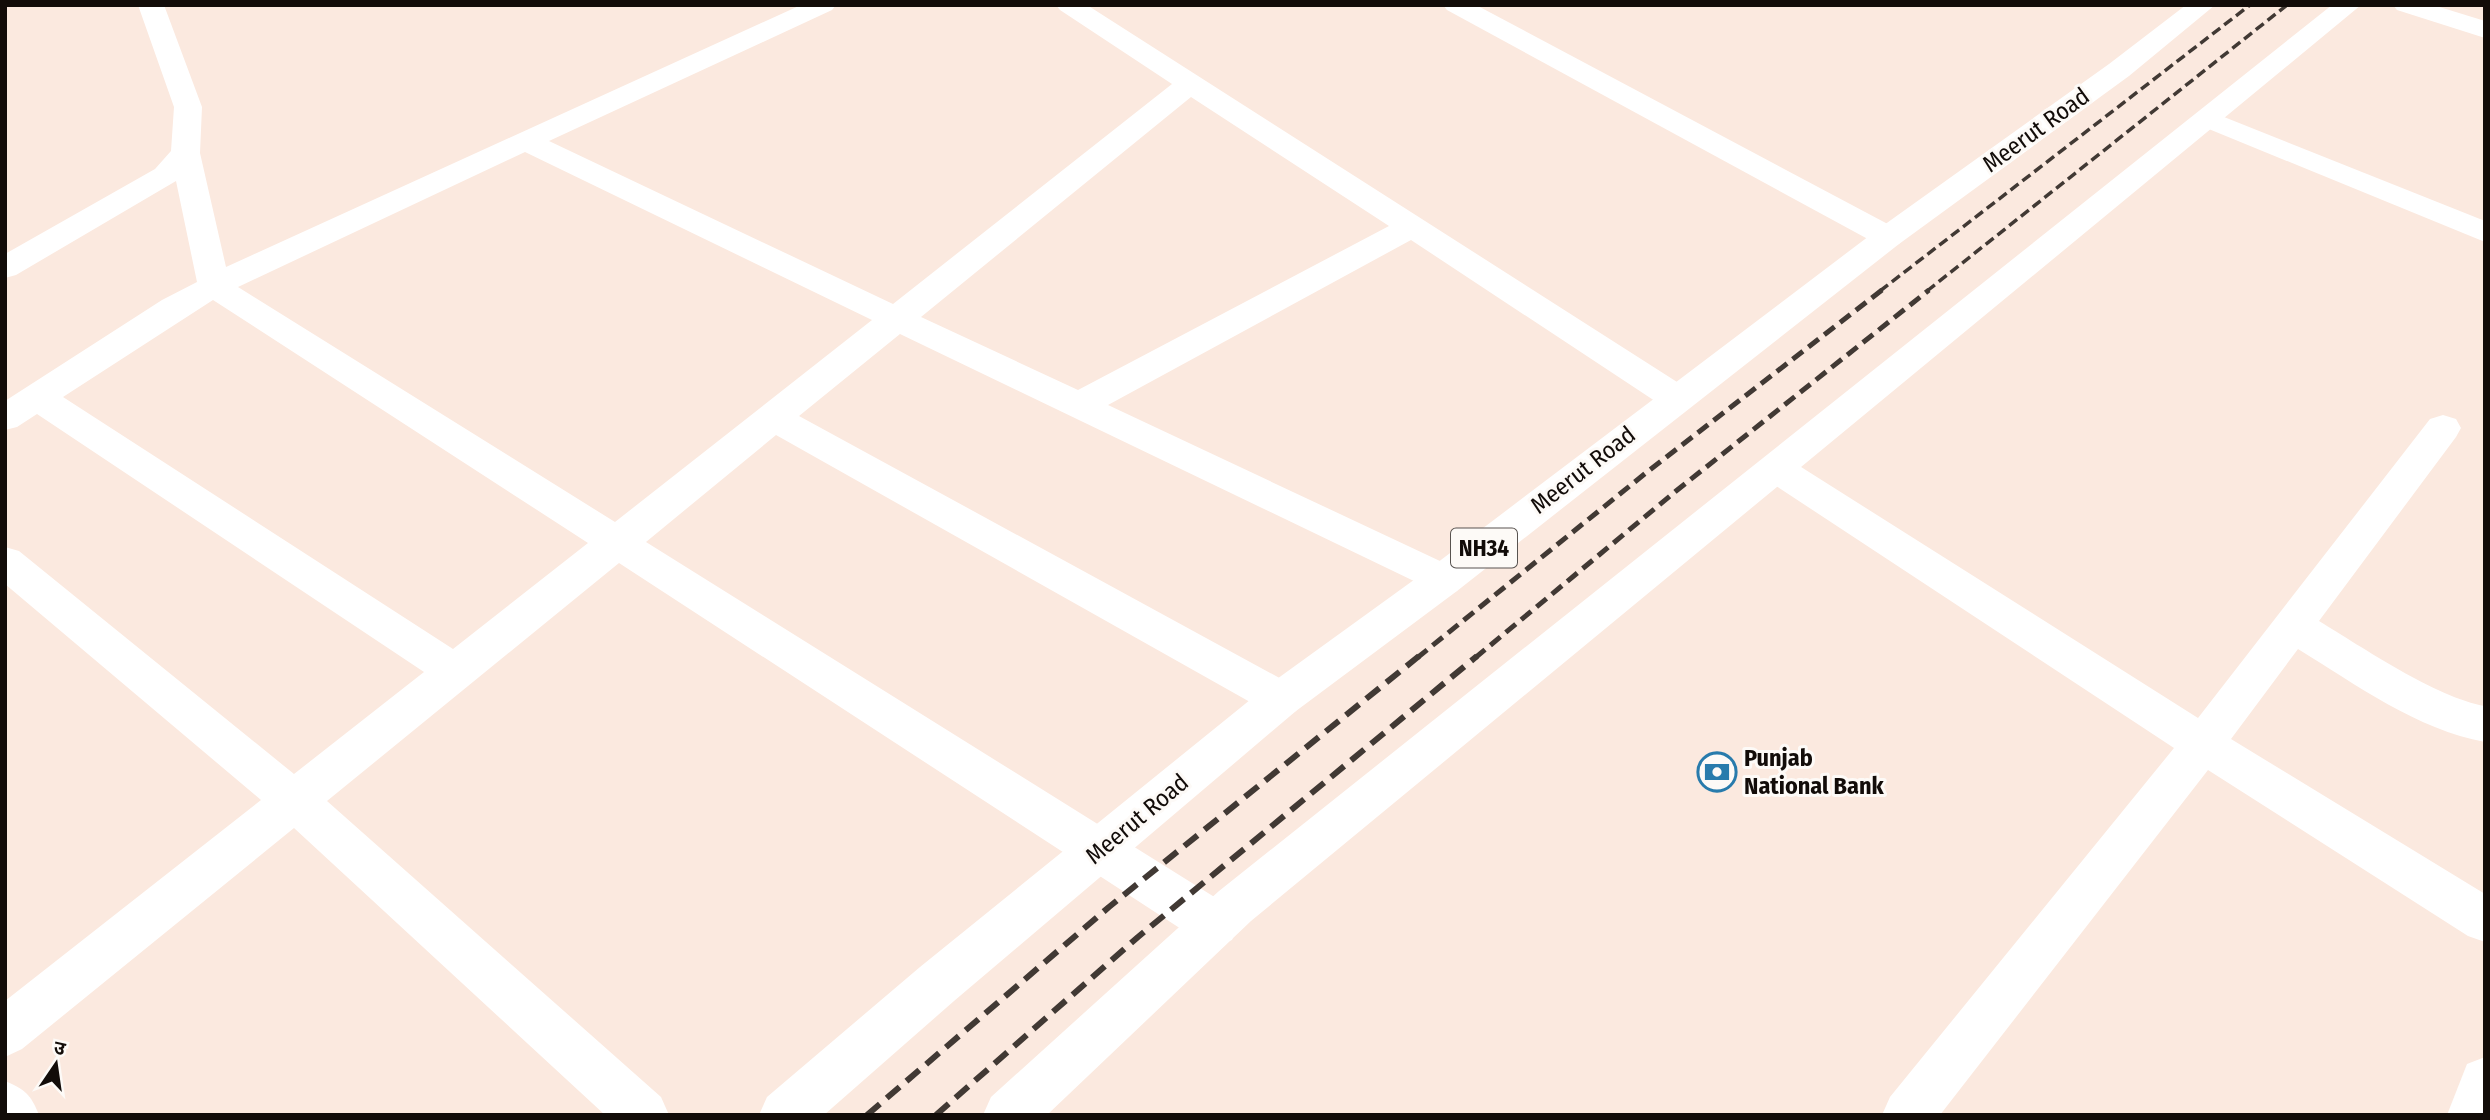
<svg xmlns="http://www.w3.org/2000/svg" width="2490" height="1120" viewBox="0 0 2490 1120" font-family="'Fira Sans Condensed','Noto Sans Devanagari',sans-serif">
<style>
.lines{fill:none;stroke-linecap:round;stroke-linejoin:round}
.minor{fill:#fff;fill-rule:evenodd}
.highway{fill:#fff;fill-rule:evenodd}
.rail-far2{stroke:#413934;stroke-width:3.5;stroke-dasharray:10 5;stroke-linecap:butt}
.rail-far1{stroke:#413934;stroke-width:5;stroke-dasharray:13 7;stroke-linecap:butt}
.rail{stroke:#413934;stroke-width:6;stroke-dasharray:17 9;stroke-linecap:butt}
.labels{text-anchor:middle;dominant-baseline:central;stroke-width:6;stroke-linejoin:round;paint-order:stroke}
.shield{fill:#fdfaf7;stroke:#585350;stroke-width:2}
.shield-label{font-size:23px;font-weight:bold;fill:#120c09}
.street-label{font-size:24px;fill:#120c09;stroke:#fdfaf7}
.poi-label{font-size:24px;font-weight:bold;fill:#120c09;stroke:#fdfaf7;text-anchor:start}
</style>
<rect width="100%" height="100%" fill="#fbe9df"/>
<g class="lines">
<g class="minor">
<path d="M138,5h26l38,102 -2,46 26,114 575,-262h35l-4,5 -283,131 344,163 279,-220 -112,-74 -4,-5h31l601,384 5,9 -5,9 -12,3 -12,-3 -253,-167 -303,165 349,164 5,11 -5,11 -14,4 -543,-261 -101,82 497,271 6,12 -6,12 -15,6 -15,-6 -490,-276 -130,107 586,366 6,16 -6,16 -17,6 -17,-6 -579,-377 -292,238 334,296 8,18h-64l-311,-287 -272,221 -17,8v-56l256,-201 -256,-216v-37l14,4 275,223 130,-102 -387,-258 -20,13 -12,3v-29l157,-101 35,-18 -21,-101 -160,94 -11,3v-24l150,-85 16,-18 3,-44zM1191,97l198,129 -311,164 -157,-73zM525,152l347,168 -257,202 -377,-235zM213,300l375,243 -135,106 -390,-252z"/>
<polygon points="1443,5 1476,5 1899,230 1904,237 1899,244 1888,247 1877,244 1447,10"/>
<polygon points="2393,5 2433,5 2485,21 2485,38 2397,10"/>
<polygon points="2209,111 2485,221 2485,242 2199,125 2195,119 2199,113"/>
<path d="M2443,415l13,4 5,9 -5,9 -137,184c43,26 118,77 166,85v36c-67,-12 -130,-58 -187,-93l-67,90 254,155v48l-17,-6 -260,-166 -268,345h-58l8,-18 284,-349 -410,-270 -5,-9 5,-9 13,-4 13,4 408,258 232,-299z"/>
<polygon points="2485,1057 2485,1115 2447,1115 2467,1064"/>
<path d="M5,1081c20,8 26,14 34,34h-34z"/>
</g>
<g class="highway">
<polygon points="2186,5 2215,5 2129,76 1899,244 1457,591 1296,711 954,1001 824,1115 759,1115 767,1097 920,967 1266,687 1429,569 1877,230 2109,64"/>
<polygon points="2332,5 2361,5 1251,921 1047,1115 983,1115 991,1097 1219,891"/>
</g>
<g class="rail-far2">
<polyline points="1880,291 2250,5"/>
<polyline points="1927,291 2287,5"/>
</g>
<g class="rail-far1">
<polyline points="1417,658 1647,472 1882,290"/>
<polyline points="1475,658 1676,491 1929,290"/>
</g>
<g class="rail">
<polyline points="867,1115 1109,907 1419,656"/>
<polyline points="936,1115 1138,937 1477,656"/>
</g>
</g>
<defs>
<g id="bank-ring" transform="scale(2.0125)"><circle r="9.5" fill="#fdfaf7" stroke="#287bac" stroke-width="1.5"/><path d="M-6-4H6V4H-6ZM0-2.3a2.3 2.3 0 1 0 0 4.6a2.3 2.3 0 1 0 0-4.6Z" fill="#287bac"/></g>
</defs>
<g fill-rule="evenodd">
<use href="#bank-ring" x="1717" y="772"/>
</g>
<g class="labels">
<rect class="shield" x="1451" y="528.5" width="66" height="39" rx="5"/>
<g class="shield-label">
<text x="1484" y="548">NH34</text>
</g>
<g class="street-label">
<text transform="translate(2036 130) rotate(-36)">Meerut Road</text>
<text transform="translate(1583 470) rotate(-38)">Meerut Road</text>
<text transform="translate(1137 819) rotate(-40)">Meerut Road</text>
</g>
<g class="poi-label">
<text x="1744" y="758">Punjab<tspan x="1744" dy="28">National Bank</tspan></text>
</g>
</g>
<rect width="2490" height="1120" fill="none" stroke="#120c09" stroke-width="14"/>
<g transform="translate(56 1064) rotate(13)" stroke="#fdfaf7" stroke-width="5" paint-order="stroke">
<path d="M0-5L12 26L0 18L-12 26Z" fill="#120c09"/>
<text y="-10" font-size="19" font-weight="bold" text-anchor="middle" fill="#120c09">उ</text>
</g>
</svg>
